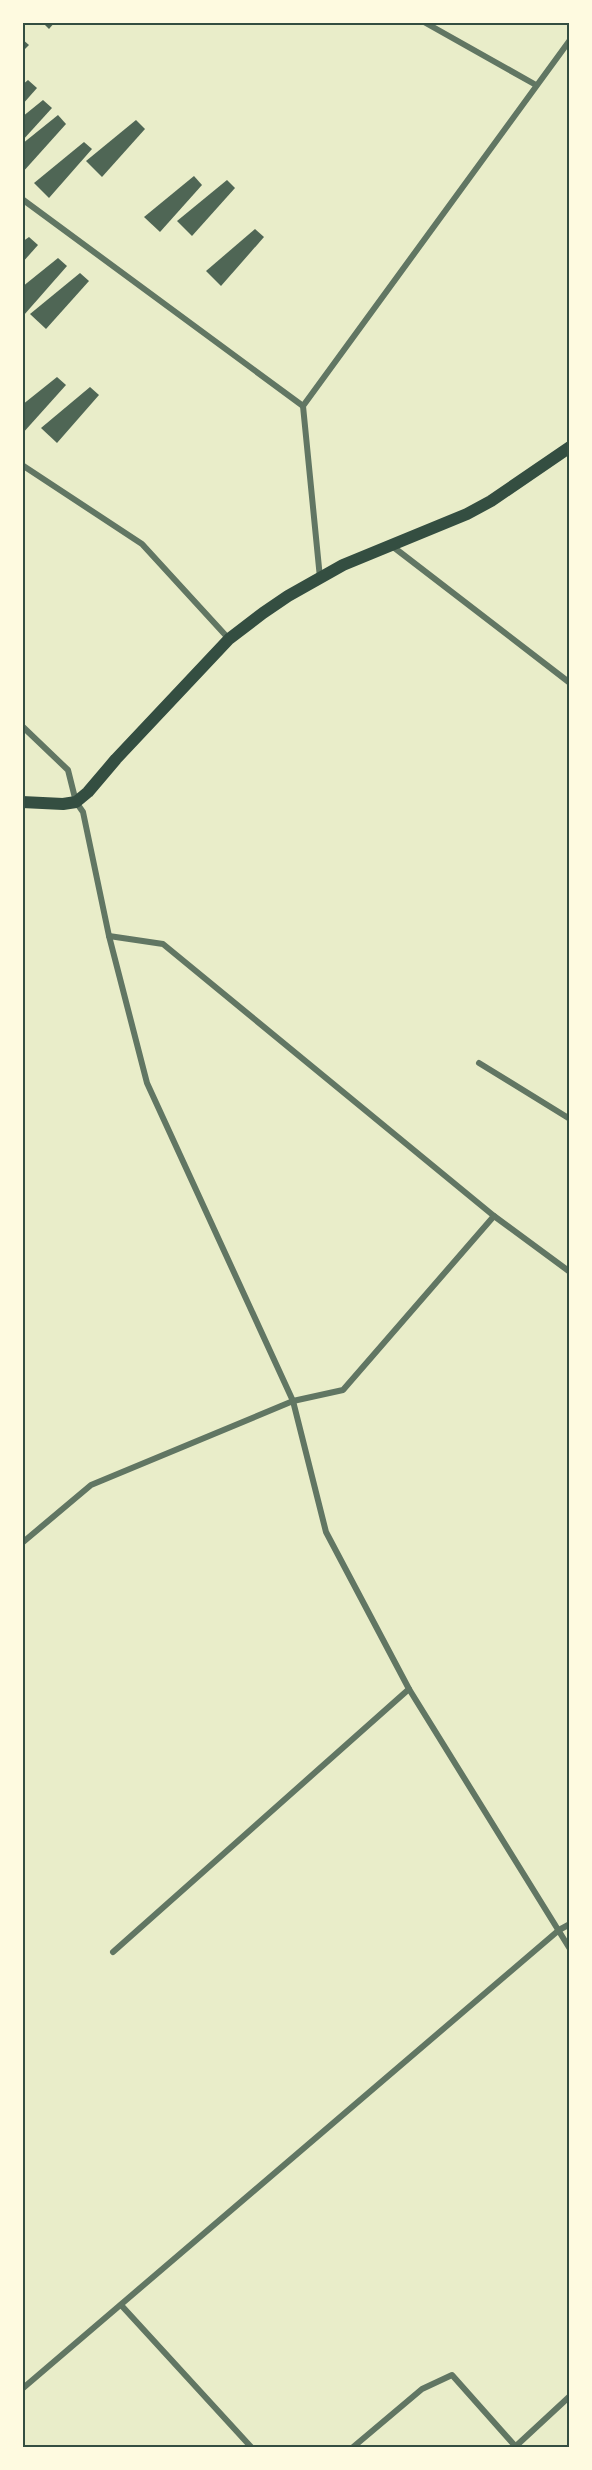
<svg xmlns="http://www.w3.org/2000/svg" width="592" height="2470" viewBox="0 0 592 2470" font-family="Mulish,sans-serif">
<style>
.building{fill:#4f6655}
.lines{fill:none;stroke-linecap:round;stroke-linejoin:round}
.minor{stroke:#617663;stroke-width:6}
.secondary{stroke:#344e41;stroke-width:12}
.neatline{fill:none;stroke:#344e41;stroke-width:2}
</style>
<rect width="100%" height="100%" fill="#e9edc9"/>
<g class="building">
<polygon points="42,22 55,22 49,29"/>
<polygon points="22,39 29,45 22,52"/>
<polygon points="28,80 37,88 22,105 22,85"/>
<polygon points="43,100 52,108 22,141 22,117"/>
<polygon points="58,115 66,124 22,173 22,144"/>
<polygon points="136,120 145,129 102,177 86,161"/>
<polygon points="84,142 92,149 49,198 34,183"/>
<polygon points="194,176 202,185 160,232 144,217"/>
<polygon points="227,180 235,188 192,236 177,221"/>
<polygon points="255,229 264,237 221,286 206,271"/>
<polygon points="29,237 38,245 22,263 22,242"/>
<polygon points="58,258 67,266 24,315 22,287"/>
<polygon points="80,273 89,281 46,329 30,314"/>
<polygon points="57,377 66,385 22,434 22,405"/>
<polygon points="90,387 99,395 57,443 41,428"/>
</g>
<g class="lines">
<g class="minor">
<polyline points="424,22 536,85"/>
<polyline points="22,199 303,406"/>
<polyline points="22,465 142,544 229,639"/>
<polyline points="392,546 570,683"/>
<polyline points="320,578 303,406 570,40"/>
<polyline points="22,726 68,770 76,802 83,812 109,936 147,1083 293,1401 326,1532 409,1689 570,1949"/>
<polyline points="109,936 163,944 494,1216 570,1272"/>
<polyline points="479,1063 570,1119"/>
<polyline points="22,1543 91,1485 293,1401 343,1390 494,1216"/>
<polyline points="113,1952 409,1689"/>
<polyline points="121,2305 252,2448"/>
<polyline points="22,2389 559,1930 570,1924"/>
<polyline points="516,2446 570,2396"/>
<polyline points="352,2448 422,2389 452,2375 517,2448"/>
</g>
<polyline class="secondary" points="22,802 63,804 76,802 88,792 116,759 229,639 263,613 288,596 343,565 467,514 491,501 570,447"/>
</g>
<rect width="592" height="2470" fill="none" stroke="#fefae0" stroke-width="48"/>
<rect x="24" y="24" width="544" height="2422" class="neatline"/>
</svg>
